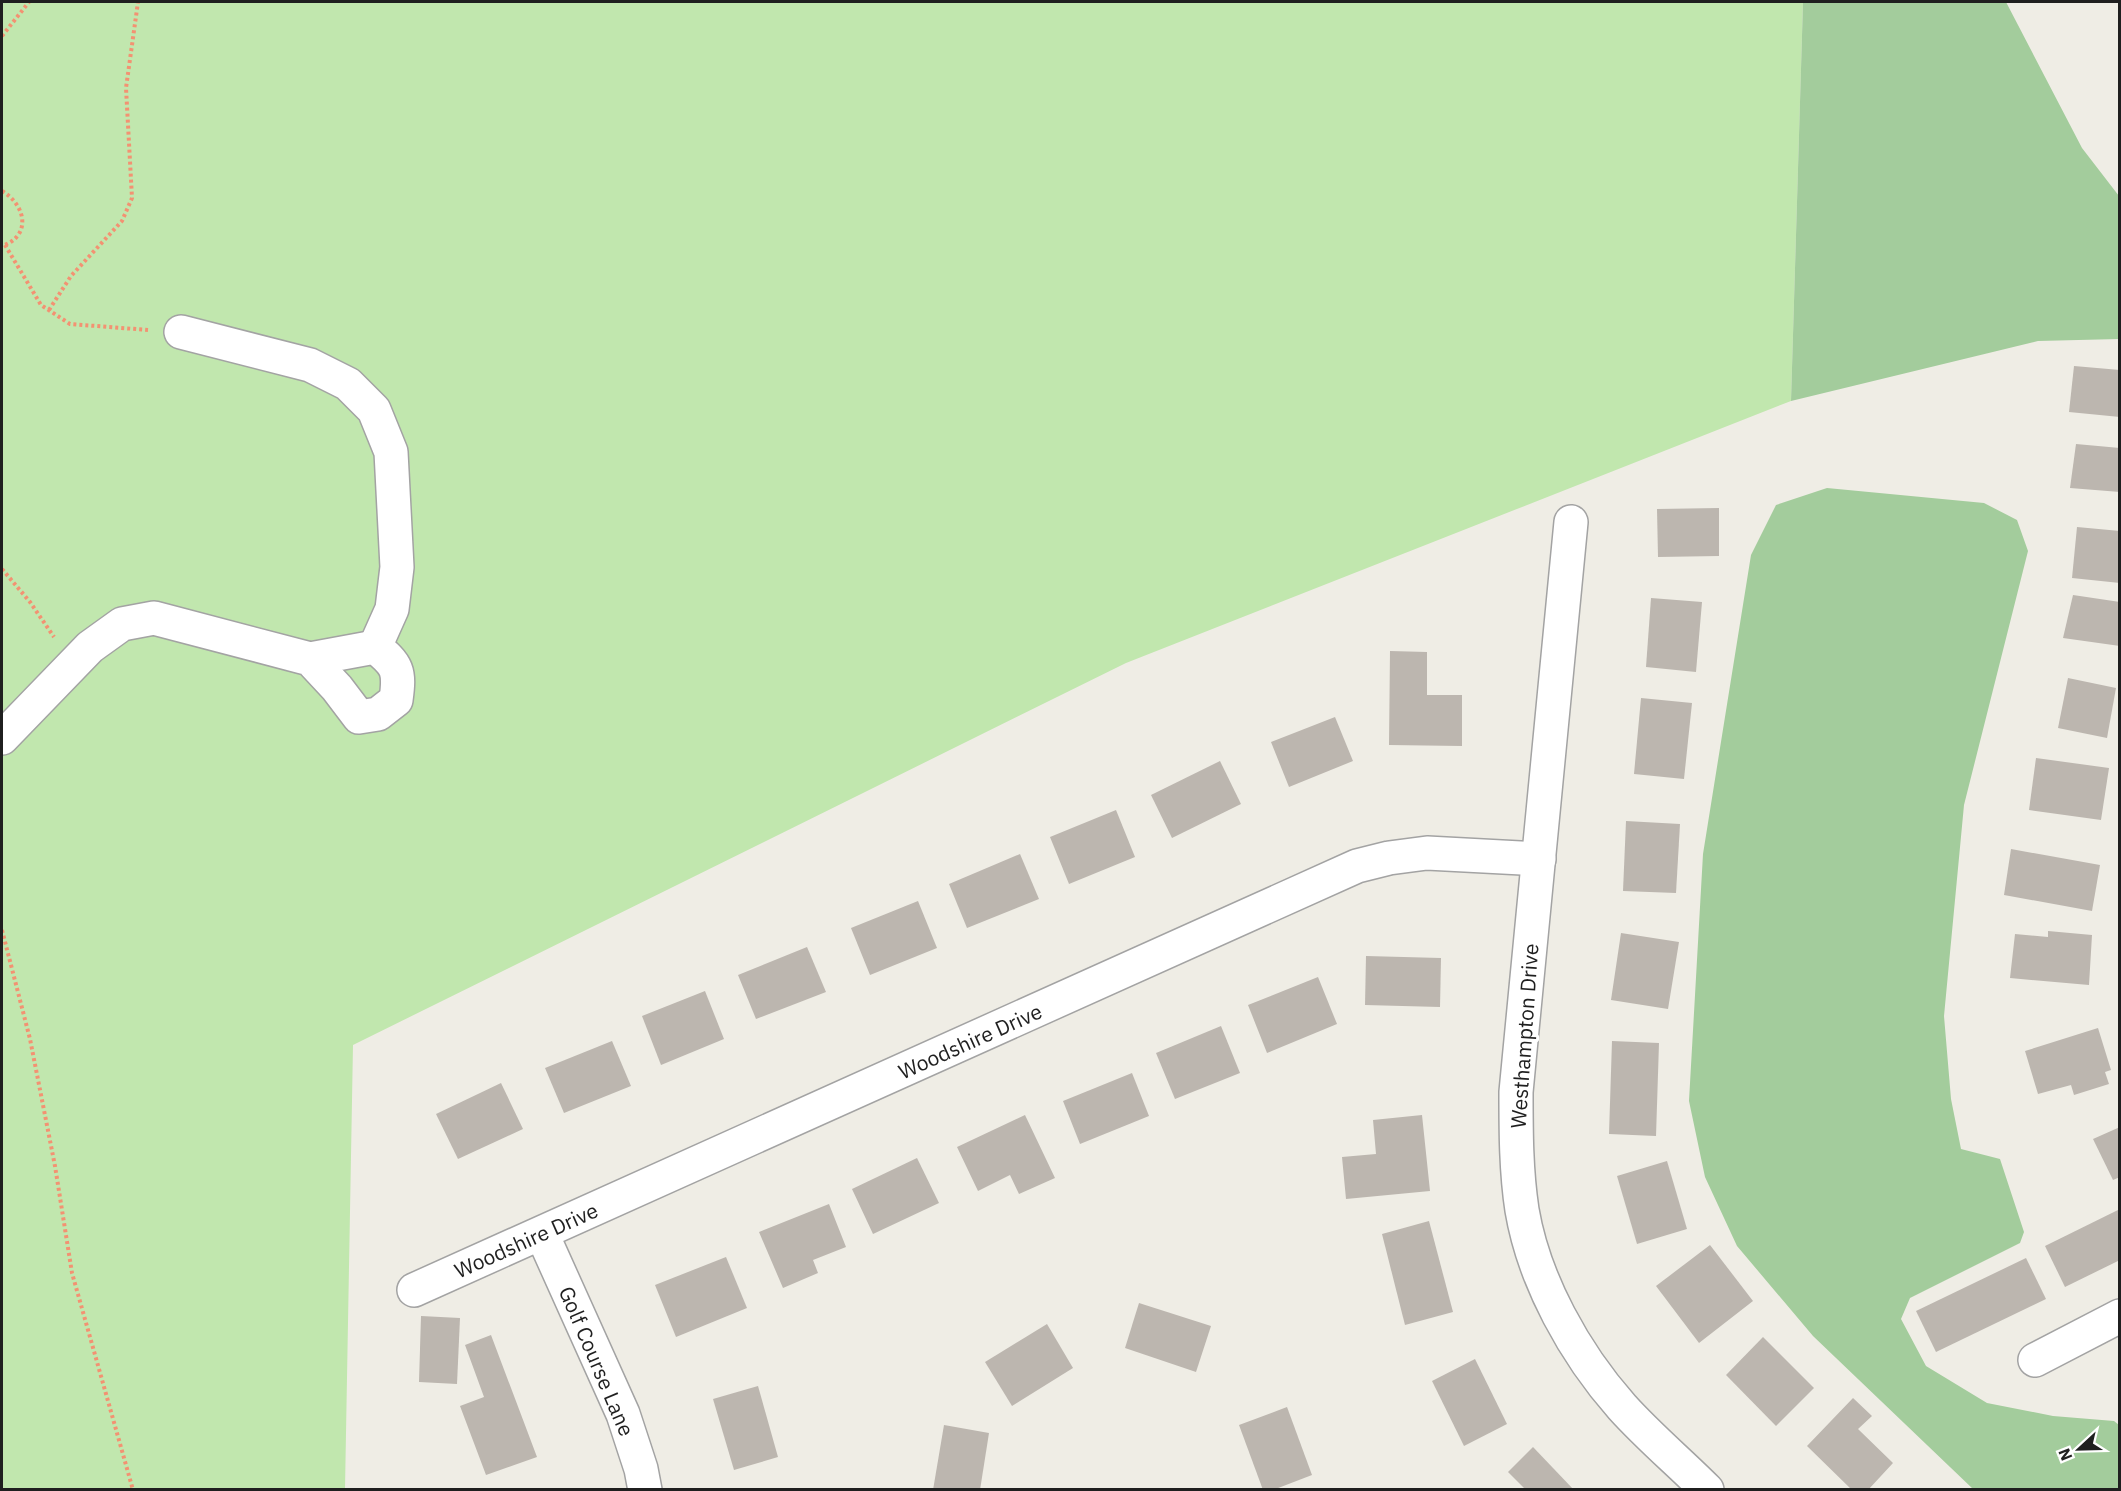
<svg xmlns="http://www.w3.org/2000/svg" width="2121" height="1491" viewBox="0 0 2121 1491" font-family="'IBM Plex Sans',sans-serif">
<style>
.grass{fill:#c1e7ae}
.forest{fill:#a3cc9c}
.building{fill:#bcb6af}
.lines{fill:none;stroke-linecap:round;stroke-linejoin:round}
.minor-casing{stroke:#a3a3a3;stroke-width:36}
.path{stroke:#f39272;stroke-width:4;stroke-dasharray:3 3;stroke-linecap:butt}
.minor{stroke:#fff;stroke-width:33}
.labels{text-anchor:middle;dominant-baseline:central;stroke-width:6;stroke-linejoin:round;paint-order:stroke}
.street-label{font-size:21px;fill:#1f1f1f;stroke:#fff}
</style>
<rect width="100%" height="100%" fill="#efede5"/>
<polygon class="grass" points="2,2 1803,2 1791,401 1126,663 353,1045 345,1489 2,1490"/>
<g class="forest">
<polygon points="1803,2 2006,2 2082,148 2119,196 2119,339 2038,341 1791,401"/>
<polygon points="1827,488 1984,503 2017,520 2028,551 1964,805 1944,1016 1951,1099 1961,1149 2000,1159 2024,1232 2020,1243 1910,1298 1901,1319 1926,1366 1987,1403 2053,1416 2114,1421 2119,1425 2119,1489 1973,1489 1813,1336 1737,1246 1705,1177 1689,1101 1703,854 1751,555 1776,505"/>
</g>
<g class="building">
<polygon points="2074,366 2120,370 2120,417 2069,412"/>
<polygon points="2076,444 2120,448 2120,492 2070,488"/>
<polygon points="1719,508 1719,556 1658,557 1657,509"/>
<polygon points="2077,527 2120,531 2120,583 2072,578"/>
<polygon points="2073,595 2120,602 2120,646 2063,638"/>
<polygon points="1651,598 1702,602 1696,672 1646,667"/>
<polygon points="1390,651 1427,652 1427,695 1462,695 1462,746 1389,745"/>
<polygon points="2068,678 2116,688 2107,738 2058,728"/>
<polygon points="1641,698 1692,703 1684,779 1634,774"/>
<polygon points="1335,717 1353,761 1289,787 1271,742"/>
<polygon points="2036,758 2109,768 2101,820 2029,810"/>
<polygon points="1220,761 1241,804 1172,838 1151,795"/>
<polygon points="1116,810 1135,857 1069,884 1050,837"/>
<polygon points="1626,821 1680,824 1676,893 1623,891"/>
<polygon points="2011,849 2100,865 2092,911 2004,895"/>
<polygon points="1020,854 1039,899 967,928 949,884"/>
<polygon points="918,901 937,948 870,975 851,928"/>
<polygon points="2048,931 2092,935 2089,985 2010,978 2015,934 2048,937"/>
<polygon points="1621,933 1679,942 1668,1009 1611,1000"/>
<polygon points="807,947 826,992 756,1019 738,975"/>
<polygon points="1366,956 1441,958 1440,1007 1365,1005"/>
<polygon points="1318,977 1337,1024 1267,1053 1248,1005"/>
<polygon points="705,991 724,1039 661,1065 642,1016"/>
<polygon points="1221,1026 1240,1073 1175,1099 1156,1053"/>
<polygon points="2098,1028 2111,1070 2105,1072 2109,1084 2074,1095 2071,1085 2038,1094 2025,1051"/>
<polygon points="612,1041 631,1086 564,1113 545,1068"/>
<polygon points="1612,1041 1659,1043 1656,1136 1609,1134"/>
<polygon points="1132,1073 1149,1116 1080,1144 1063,1101"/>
<polygon points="501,1083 523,1129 458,1159 436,1114"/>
<polygon points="1025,1115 1055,1178 1019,1194 1010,1175 978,1191 957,1147"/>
<polygon points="1422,1115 1430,1191 1346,1199 1342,1157 1376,1154 1373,1120"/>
<polygon points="2120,1127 2120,1177 2113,1180 2093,1139"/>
<polygon points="917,1158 939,1203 873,1234 852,1189"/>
<polygon points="1667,1161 1687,1229 1637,1244 1617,1176"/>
<polygon points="829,1204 846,1247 813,1260 818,1273 783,1288 759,1232"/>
<polygon points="2120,1209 2120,1260 2065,1287 2045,1246"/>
<polygon points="1429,1221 1453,1312 1405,1325 1382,1234"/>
<polygon points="1710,1245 1753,1301 1699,1343 1656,1286"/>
<polygon points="726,1257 747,1308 676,1337 655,1285"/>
<polygon points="2026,1258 2046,1299 1936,1352 1916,1311"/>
<polygon points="1139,1303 1211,1326 1196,1372 1125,1348"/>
<polygon points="421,1316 460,1318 457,1384 419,1382"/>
<polygon points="1047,1324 1073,1368 1012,1406 985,1362"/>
<polygon points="491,1335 537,1457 486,1475 460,1406 484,1397 465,1345"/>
<polygon points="1763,1337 1814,1388 1776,1426 1726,1375"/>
<polygon points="1475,1359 1507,1424 1464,1446 1432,1381"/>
<polygon points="758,1386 778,1457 734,1470 713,1399"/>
<polygon points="1853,1398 1872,1416 1858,1429 1893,1463 1868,1490 1852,1490 1807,1446"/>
<polygon points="1287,1407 1312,1475 1273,1490 1263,1490 1239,1425"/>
<polygon points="944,1425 989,1433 980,1490 933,1490"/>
<polygon points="1533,1447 1574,1490 1526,1490 1508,1472"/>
</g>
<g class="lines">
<g class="minor-casing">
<g id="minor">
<polyline points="181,332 310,365 348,384 374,410 391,452 397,567 392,609 375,647"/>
<path d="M1571,522l-55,570c0,39 0,79 6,118 12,71 53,144 100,197 26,29 57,55 85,83"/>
<path d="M2,738l88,-91 32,-23 32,-6 156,41 65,-12c23,18 25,24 21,53l-18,14 -19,3 -22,-29 -27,-29"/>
<polyline points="542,1234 623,1414 641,1469 645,1490"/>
<polyline points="414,1290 1357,866 1389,858 1427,853 1539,859"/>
<polyline points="2035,1360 2120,1316"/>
</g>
</g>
<g class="path">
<polyline points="2,36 29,2"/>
<path d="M2,191c24,14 30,45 0,55"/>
<polyline points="5,245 41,305 70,324 148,330"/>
<polyline points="49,310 71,276 122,221 132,198 126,88 138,2"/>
<polyline points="2,569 30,602 54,637"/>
<polyline points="2,930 30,1039 55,1166 72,1273 133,1490"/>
</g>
<use href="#minor" class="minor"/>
</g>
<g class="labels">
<g class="street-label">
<text transform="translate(1524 1036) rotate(-86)">Westhampton Drive</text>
<text transform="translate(970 1041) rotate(-24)">Woodshire Drive</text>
<text transform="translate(526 1240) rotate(-24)">Woodshire Drive</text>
<text transform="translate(597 1361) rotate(67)">Golf Course Lane</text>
</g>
</g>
<rect width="2121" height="1491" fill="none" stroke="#1f1f1f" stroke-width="6"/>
<g transform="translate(2079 1449) rotate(248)" stroke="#ffffff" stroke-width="4.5" paint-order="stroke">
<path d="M0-4.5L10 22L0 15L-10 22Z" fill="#1f1f1f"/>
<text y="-9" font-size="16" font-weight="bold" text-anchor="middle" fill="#1f1f1f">N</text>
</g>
</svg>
